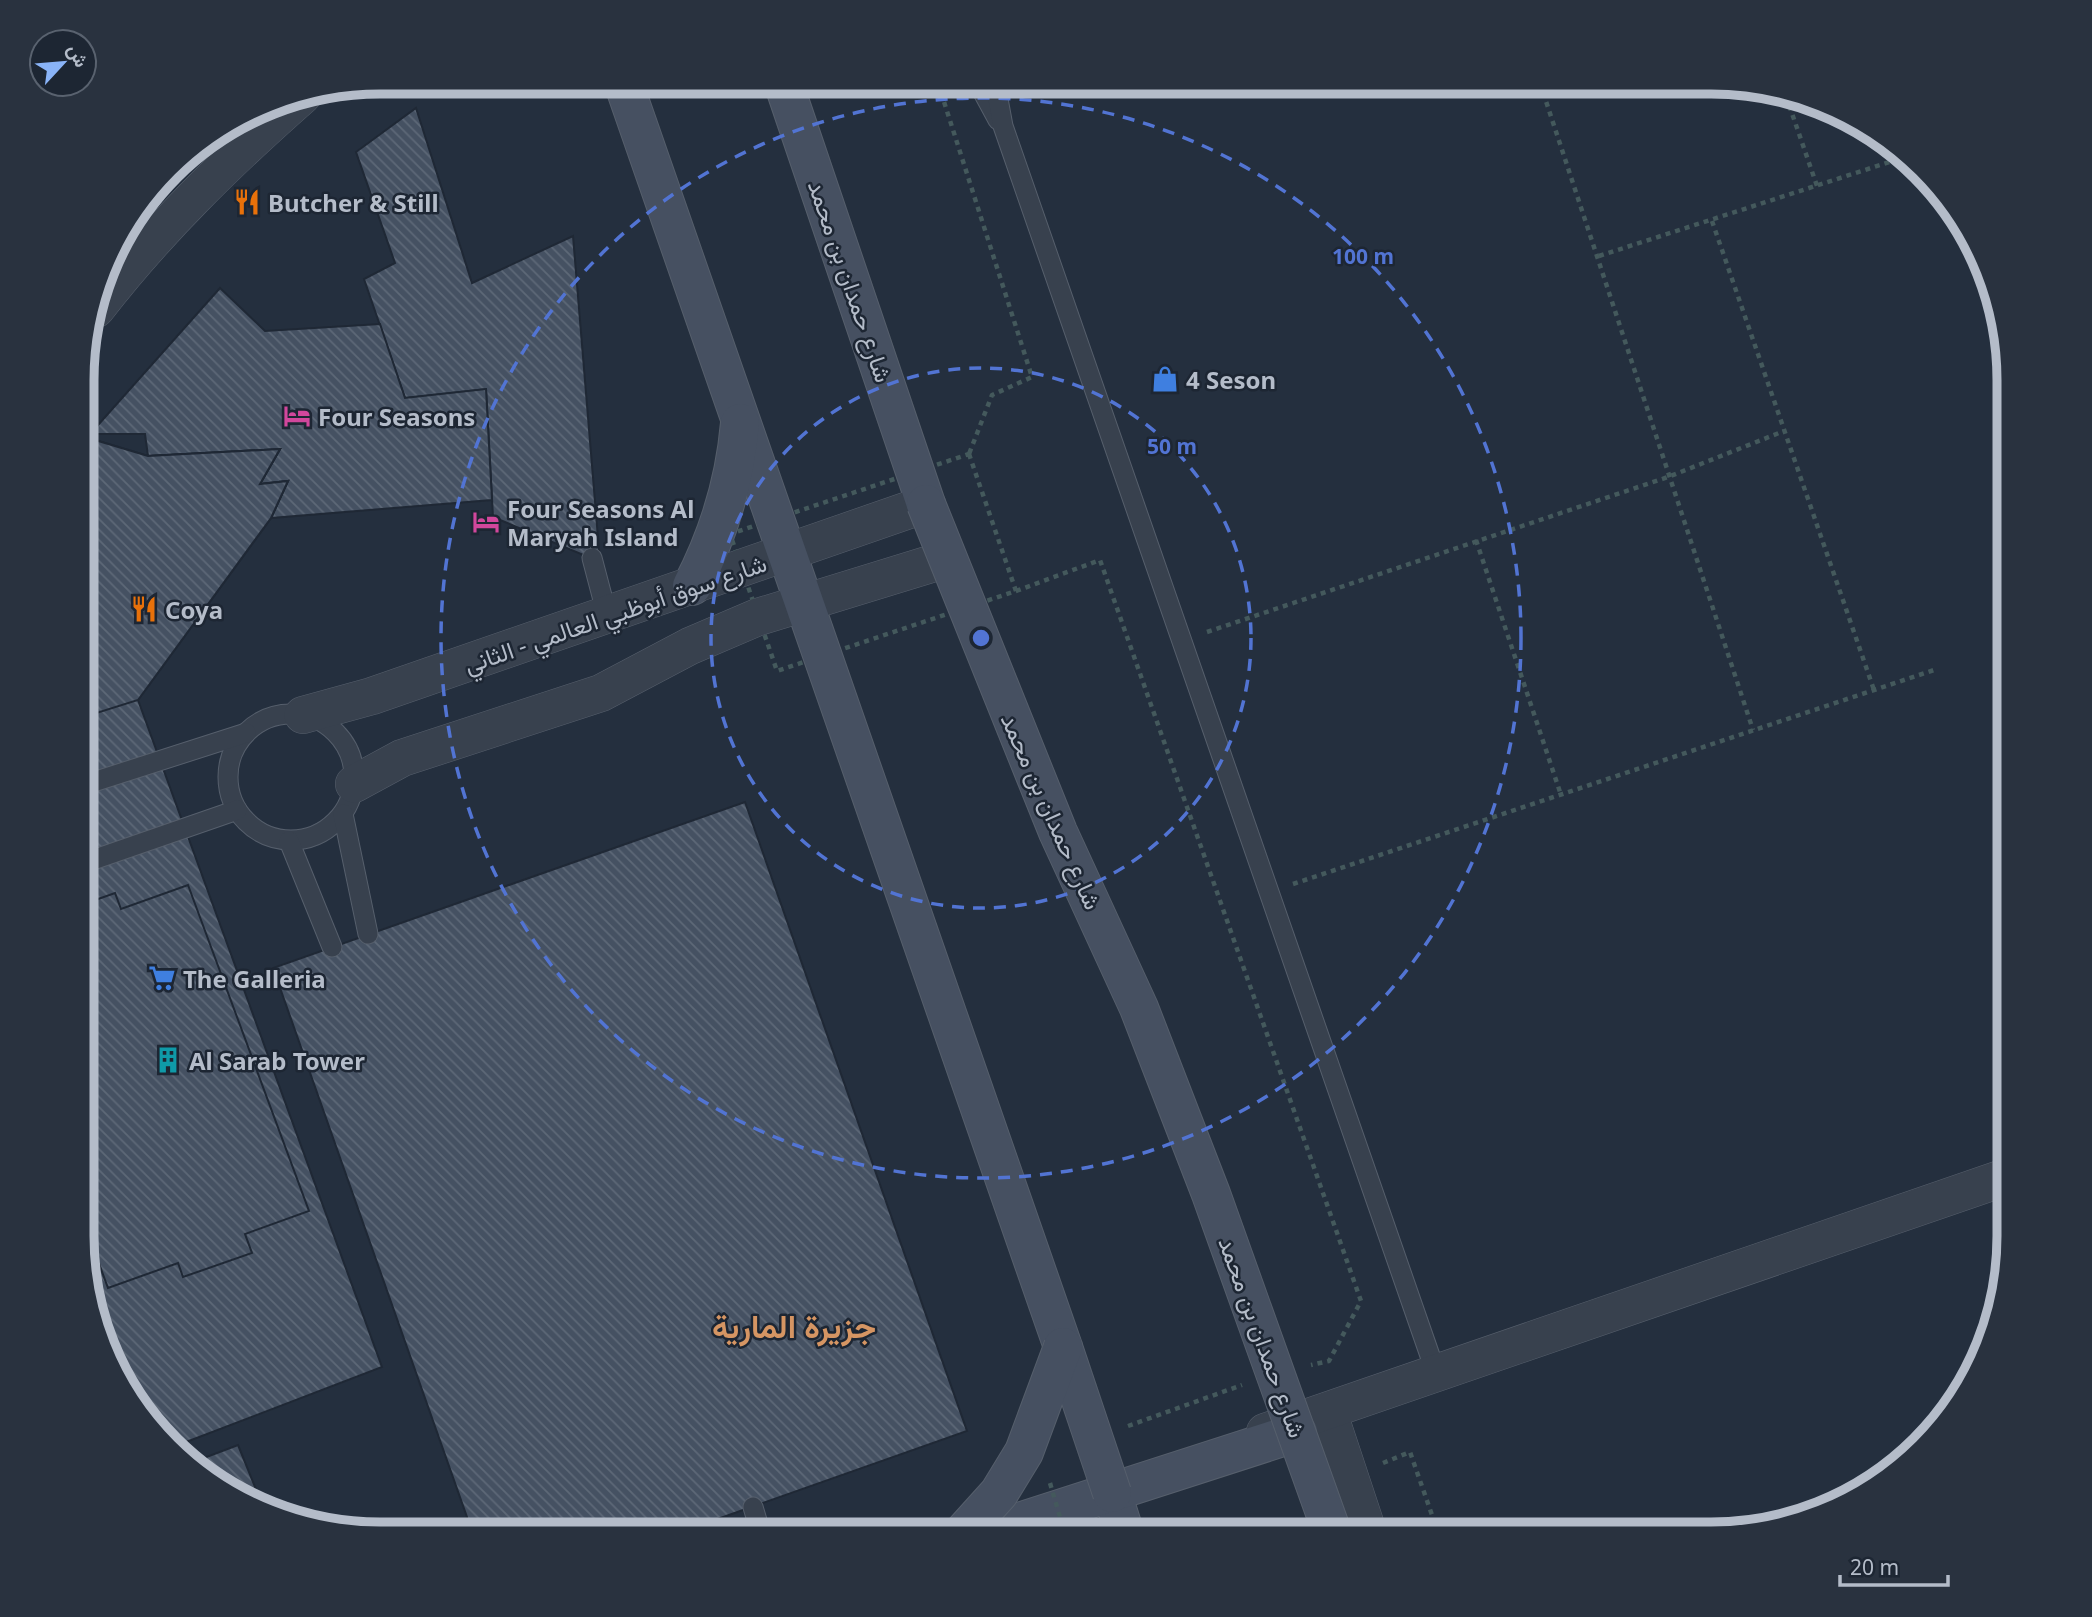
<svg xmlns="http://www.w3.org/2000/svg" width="2092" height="1617" viewBox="0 0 2092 1617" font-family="'Noto Sans',Vazirmatn,sans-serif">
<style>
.building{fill:url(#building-back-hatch);stroke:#1f2835;stroke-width:2}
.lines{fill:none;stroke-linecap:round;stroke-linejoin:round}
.lane-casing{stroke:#565f6c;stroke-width:21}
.street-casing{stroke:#565f6c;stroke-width:38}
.secondary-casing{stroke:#565f6c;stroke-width:40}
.path{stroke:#44595c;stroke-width:4.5;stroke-dasharray:5 5;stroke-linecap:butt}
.lane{stroke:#38414e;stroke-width:19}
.street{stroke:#38414e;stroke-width:37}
.secondary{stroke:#465061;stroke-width:38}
.secondary-bridge-casing{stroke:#565f6c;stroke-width:40;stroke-linecap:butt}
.path-bridge{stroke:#44595c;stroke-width:4.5;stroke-dasharray:5 5;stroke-linecap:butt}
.secondary-bridge{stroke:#465061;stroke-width:38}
.ring{fill:none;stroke:#5274d3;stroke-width:3.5;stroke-dasharray:12 9}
.labels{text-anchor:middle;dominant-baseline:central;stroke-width:5;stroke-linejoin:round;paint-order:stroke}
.poi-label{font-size:24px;font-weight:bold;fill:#b4bcc9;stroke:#1d2633;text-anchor:start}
.street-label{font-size:24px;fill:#b4bcc9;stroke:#1d2633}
.district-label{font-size:32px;font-weight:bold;fill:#d59563;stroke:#1d2633}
.rim{fill:none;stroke:#b4bcc9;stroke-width:9}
.centre{fill:#5274d3;stroke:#1d2633;stroke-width:3.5}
.ring-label{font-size:21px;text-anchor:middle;font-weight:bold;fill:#5274d3;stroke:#1d2633;stroke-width:5;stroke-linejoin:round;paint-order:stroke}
</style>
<defs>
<pattern id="building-back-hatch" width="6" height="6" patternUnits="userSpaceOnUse" patternTransform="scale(1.75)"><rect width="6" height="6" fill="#455162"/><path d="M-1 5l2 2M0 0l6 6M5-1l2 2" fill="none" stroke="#5d6877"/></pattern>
</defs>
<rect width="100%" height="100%" fill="#242f3e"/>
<g class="building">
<polygon points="416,108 472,283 573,236 600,562 493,517 486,389 405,398 364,279 395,263 356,152"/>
<polygon points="220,288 265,331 380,324 405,398 486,389 492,500 271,518 288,481 260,484 280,449 148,456 145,434 90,434"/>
<polygon points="85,437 148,456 280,449 260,484 288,481 271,518 138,700 382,1367 173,1447 113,1369 83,1257"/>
<polygon points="85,437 148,456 280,449 260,484 288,481 271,518 138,700 84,717"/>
<polygon points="745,802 967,1431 675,1534 473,1534 273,968"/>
<polygon points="188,885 309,1211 245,1234 252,1253 183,1277 178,1263 108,1288 83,1220 84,904 115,893 121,909"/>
<polygon points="238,1445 264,1509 283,1501 290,1518 266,1512 188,1464"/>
</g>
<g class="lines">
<g class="lane-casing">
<g id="lane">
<polyline points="978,83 998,120"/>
<polyline points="995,83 1003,126 1436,1373"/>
<polyline points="592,558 607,615"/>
<circle cx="291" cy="777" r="63"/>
<polyline points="84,785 246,733"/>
<polyline points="343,814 368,934"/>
<polyline points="289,841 332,947"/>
<polyline points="84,863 237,810"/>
<polyline points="753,1507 761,1534"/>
<polyline points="693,1528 694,1534"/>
</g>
</g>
<g class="street-casing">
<g id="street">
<path d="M96,309c61,-79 132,-148 207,-214"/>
<polyline points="303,715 372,696 926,504"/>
<polyline points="354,784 402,758 601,693 690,646 758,617 947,559"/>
<polyline points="1328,1411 1369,1535"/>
<polyline points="1265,1432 2009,1176"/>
</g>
</g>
<g class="secondary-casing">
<g id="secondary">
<polyline points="623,82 1063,1347"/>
<polyline points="783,82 926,504"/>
<path d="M692,586c27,-52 43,-104 48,-163"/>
<polyline points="1112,1493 1125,1534"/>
<polyline points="982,1534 1298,1432"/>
</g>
</g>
<g class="path">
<polyline points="938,83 1032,377 992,395 969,454"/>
<polyline points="1540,83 1753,730"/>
<polyline points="1786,96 1817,186"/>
<polyline points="1712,221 1874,690"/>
<polyline points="1599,256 1908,156"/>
<polygon points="969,454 1016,591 777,671 730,534"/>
<polyline points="1476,540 1561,795"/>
<polyline points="1207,632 1668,477 1784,431"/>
<polyline points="1293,884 1937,669"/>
<polyline points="1383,1463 1410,1452 1439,1535"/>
</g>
<use href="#lane" class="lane"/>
<use href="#street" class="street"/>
<use href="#secondary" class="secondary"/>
<g class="secondary-bridge-casing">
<g id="secondary-bridge">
<polyline points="926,504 1058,832 1139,1008 1211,1194 1333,1535"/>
<polyline points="1063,1347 1112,1493"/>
<polyline points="962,1534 999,1493 1024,1452 1063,1347"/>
</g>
</g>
<g class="path-bridge">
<polyline points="1016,591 1100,560 1361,1301 1329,1361 1311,1365"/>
<polyline points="1128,1426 1242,1385"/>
<polyline points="1050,1483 1065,1534"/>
</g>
<use href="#secondary-bridge" class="secondary-bridge"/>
</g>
<g class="ring">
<circle cx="981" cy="638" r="270"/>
<circle cx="981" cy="638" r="540"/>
</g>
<defs>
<g id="restaurant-bare" transform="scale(2.1)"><path d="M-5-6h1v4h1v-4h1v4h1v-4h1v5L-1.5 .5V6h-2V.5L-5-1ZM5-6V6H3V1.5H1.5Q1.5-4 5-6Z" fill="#e8710a" stroke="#1d2633" stroke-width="2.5" paint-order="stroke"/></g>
<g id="shop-bare" transform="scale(2.1)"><path d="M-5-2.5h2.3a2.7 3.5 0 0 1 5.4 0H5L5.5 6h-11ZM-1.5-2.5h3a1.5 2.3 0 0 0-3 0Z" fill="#3f7fe0" stroke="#1d2633" stroke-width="2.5" paint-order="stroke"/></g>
<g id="hotel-bare" transform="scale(2.1)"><path d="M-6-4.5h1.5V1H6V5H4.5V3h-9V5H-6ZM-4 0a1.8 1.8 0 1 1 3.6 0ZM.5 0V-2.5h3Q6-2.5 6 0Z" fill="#d1479c" stroke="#1d2633" stroke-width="2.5" paint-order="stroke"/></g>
<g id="supermarket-bare" transform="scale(2.1)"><path d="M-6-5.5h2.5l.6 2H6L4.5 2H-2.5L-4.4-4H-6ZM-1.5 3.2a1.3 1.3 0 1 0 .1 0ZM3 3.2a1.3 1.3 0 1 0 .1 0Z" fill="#3f7fe0" stroke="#1d2633" stroke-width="2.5" paint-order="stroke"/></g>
<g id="building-bare" transform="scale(2.1)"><path d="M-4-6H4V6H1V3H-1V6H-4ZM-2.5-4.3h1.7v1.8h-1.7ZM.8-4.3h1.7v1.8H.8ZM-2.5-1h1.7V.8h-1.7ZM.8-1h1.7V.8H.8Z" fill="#0f9aa8" stroke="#1d2633" stroke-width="2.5" paint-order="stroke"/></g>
</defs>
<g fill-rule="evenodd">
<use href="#restaurant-bare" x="247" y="202"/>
<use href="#shop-bare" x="1165" y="379"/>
<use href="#hotel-bare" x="297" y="416"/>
<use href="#hotel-bare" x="486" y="522"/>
<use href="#restaurant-bare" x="144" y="609"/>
<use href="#supermarket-bare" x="162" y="978"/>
<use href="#building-bare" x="168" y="1060"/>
</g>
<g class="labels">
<g class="poi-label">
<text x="268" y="202">Butcher &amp; Still</text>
<text x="1186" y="379">4 Seson</text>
<text x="318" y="416">Four Seasons</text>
<text x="507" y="508">Four Seasons Al<tspan x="507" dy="28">Maryah Island</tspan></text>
<text x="165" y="609">Coya</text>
<text x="183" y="978">The Galleria</text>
<text x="189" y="1060">Al Sarab Tower</text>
</g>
<g class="street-label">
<text transform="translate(851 281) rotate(71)">شارع حمدان بن محمد</text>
<text transform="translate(615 613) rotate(-19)">شارع سوق أبوظبي العالمي - الثاني</text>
<text transform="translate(1052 811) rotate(66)">شارع حمدان بن محمد</text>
<text transform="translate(1263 1337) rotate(70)">شارع حمدان بن محمد</text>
</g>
<g class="district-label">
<text x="794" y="1325">جزيرة المارية</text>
</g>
</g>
<path d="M0 0H2092V1617H0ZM380 94H1711A286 286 0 0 1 1997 380V1236A286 286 0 0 1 1711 1522H380A286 286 0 0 1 94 1236V380A286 286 0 0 1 380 94Z" fill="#29323f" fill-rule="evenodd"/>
<path class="rim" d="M380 94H1711A286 286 0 0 1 1997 380V1236A286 286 0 0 1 1711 1522H380A286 286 0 0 1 94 1236V380A286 286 0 0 1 380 94Z"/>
<circle cx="981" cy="638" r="10" class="centre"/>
<g class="ring-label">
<text x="1363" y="264">100 m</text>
<text x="1172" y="454">50 m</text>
</g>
<g transform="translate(63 63) rotate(64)"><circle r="33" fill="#1d2633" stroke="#59626f" stroke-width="2"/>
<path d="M0-5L12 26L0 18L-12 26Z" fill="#8ab4f8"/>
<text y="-10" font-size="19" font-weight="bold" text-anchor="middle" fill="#b4bcc9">ش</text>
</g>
<path d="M1840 1575v10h108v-10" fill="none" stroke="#b4bcc9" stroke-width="3.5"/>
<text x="1850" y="1575" font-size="21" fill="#b4bcc9" stroke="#1d2633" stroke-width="5" paint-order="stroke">20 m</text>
</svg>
